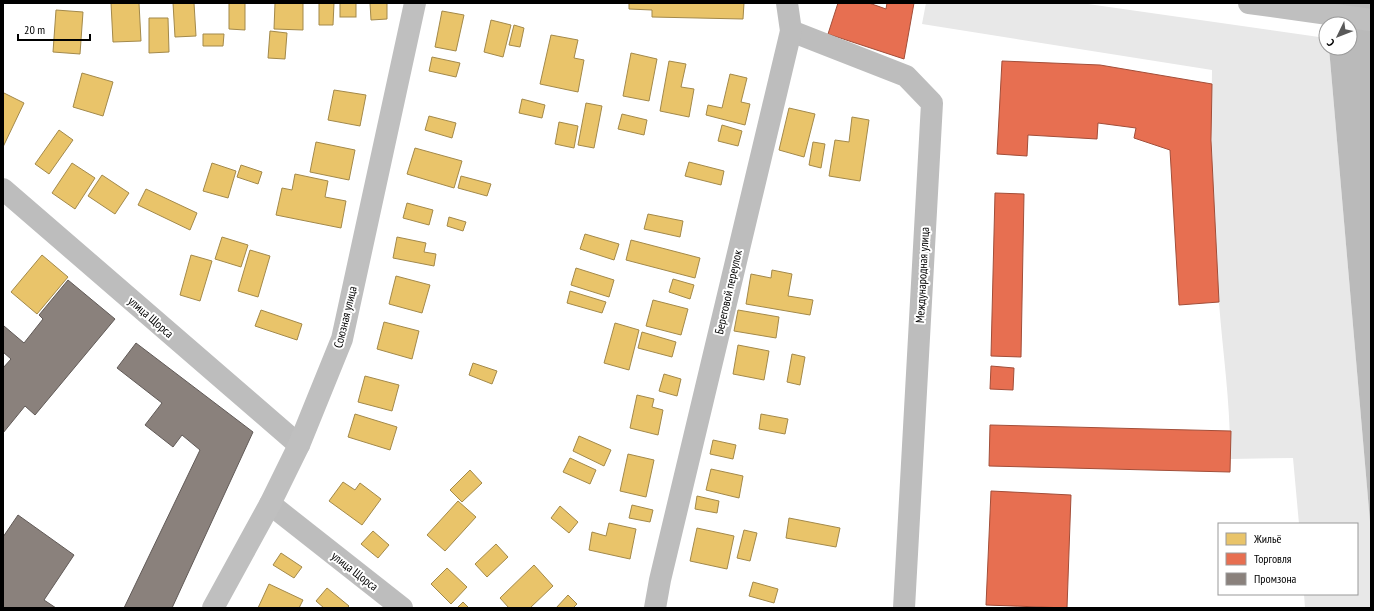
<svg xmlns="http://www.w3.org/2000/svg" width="1374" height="611" viewBox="0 0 1374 611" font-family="'PT Sans Narrow',sans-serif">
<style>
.green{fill:#e8e8e8}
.water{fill:#bababa}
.homes{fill:#e9c46a;stroke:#a3894a}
.shops{fill:#e76f51;stroke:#a24e39}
.industry{fill:#8a817c;stroke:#615a57}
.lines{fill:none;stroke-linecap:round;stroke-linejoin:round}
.street{stroke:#bdbdbd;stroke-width:22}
.secondary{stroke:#bfbfbf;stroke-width:22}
.labels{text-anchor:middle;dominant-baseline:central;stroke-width:4;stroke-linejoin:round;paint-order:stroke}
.street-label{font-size:12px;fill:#000;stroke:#fff}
</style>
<rect width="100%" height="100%" fill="#fff"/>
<path class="green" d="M926,3h155l245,35v10h3l42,485v75h-66l-1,-14h53v-70h-58l-6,-66 -63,1c1,-52 -7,-104 -11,-156 -6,-78 -8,-155 -7,-233l-290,-46z"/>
<polygon class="water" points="1323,3 1371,3 1371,533 1329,48 1350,48 1350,24"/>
<g class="homes">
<polygon points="111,3 139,3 141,41 113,42"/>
<polygon points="173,3 194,3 196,36 175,37"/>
<polygon points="229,3 245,3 245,30 229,29"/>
<polygon points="275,3 303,3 303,30 274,29"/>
<polygon points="319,3 334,3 333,25 319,25"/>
<rect x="340" y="3" width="16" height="14"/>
<polygon points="370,3 387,3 387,19 371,20"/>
<polygon points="629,3 744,3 743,19 652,17 652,10 629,9"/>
<polygon points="56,10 83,12 80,54 53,52"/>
<polygon points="442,11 464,15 456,51 435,47"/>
<polygon points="149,18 168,18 169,52 149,53"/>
<polygon points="491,20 511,25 503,57 484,52"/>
<polygon points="514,25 524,28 520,47 509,45"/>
<polygon points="270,31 287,33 285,59 268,58"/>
<polygon points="203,34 224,34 223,46 203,46"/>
<polygon points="551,35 578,40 574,58 584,60 578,92 540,84"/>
<polygon points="631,53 657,59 649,101 623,96"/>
<polygon points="432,57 460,63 456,77 429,71"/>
<polygon points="669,61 686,64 681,87 694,89 689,117 660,111"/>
<polygon points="82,73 113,82 103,116 73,107"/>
<polygon points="730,74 747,78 741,102 750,104 745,125 706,115 708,105 722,108"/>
<polygon points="334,90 366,95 360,126 328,120"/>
<polygon points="4,93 24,103 3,147 3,95"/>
<polygon points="522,99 545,105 542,118 519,113"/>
<polygon points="586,103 602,106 594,148 578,145"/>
<polygon points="789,108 815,114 804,157 779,150"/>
<polygon points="622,114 647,120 644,135 618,129"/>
<polygon points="429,116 456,123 452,138 425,130"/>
<polygon points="852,117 869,120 860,181 829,176 835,140 849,142"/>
<polygon points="559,122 578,126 574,148 555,144"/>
<polygon points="722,125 742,131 738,146 718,141"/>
<polygon points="59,130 73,140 49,174 35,164"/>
<polygon points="316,142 355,150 349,180 310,172"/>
<polygon points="813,142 825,144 821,168 809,165"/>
<polygon points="415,148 462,161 454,188 407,174"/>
<polygon points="689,162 724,171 721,185 685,176"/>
<polygon points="72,163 95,178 75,209 52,193"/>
<polygon points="212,163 236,171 228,198 203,191"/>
<polygon points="241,165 262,172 258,184 237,177"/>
<polygon points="295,174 328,181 325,197 346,201 341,228 276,215 282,188 292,190"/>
<polygon points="102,175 129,193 115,214 88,196"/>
<polygon points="461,176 491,184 487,196 458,188"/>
<polygon points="146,189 197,213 190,230 138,205"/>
<polygon points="407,203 433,210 429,225 403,218"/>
<polygon points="648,214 683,221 680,237 644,229"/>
<polygon points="449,217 466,222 463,231 447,226"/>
<polygon points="585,234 619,244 614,260 580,249"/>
<polygon points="222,237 248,245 241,267 215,259"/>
<polygon points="397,237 426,243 424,252 436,254 434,266 393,258"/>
<polygon points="631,240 700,258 695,278 626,260"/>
<polygon points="250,250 270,256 258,297 238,291"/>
<polygon points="42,255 68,277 37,314 11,292"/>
<polygon points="191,255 212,261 200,301 180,295"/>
<polygon points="576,268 614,280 609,297 571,285"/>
<polygon points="772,270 792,274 788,296 813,300 810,315 746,304 751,274 771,278"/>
<polygon points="396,276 430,285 422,313 389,304"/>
<polygon points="673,279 694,285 690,299 669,292"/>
<polygon points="570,291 606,302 602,313 567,303"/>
<polygon points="653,300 688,309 681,335 646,326"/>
<polygon points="261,310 302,324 297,340 255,326"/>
<polygon points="738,310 779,317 776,338 734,331"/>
<polygon points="384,322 419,331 412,359 377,349"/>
<polygon points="615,323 639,330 629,370 604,363"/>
<polygon points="642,332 676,342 672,357 638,348"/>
<polygon points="738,345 769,351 764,380 733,374"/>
<polygon points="792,354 805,357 800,385 787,382"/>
<polygon points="473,363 497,371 492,384 469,375"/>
<polygon points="664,374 681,379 677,396 659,391"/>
<polygon points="365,376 399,385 392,411 358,402"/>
<polygon points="637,395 654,399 652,407 663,410 658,435 630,428"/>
<polygon points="355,414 397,427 390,450 348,437"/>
<polygon points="761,414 788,419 785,434 759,429"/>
<polygon points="579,436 611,450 604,466 573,451"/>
<polygon points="713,440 736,445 733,459 710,454"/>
<polygon points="628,454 654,460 646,497 620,491"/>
<polygon points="570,458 596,470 590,484 563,472"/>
<polygon points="711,469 743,476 739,498 706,490"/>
<polygon points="470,470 482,483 462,502 450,490"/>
<polygon points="343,482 355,490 360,483 381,499 362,525 329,501"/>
<polygon points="697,496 719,501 717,513 695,509"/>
<polygon points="458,501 476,517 445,551 427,535"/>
<polygon points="632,505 653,510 650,522 629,518"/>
<polygon points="560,506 578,522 569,533 551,518"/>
<polygon points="789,518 840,528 836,547 786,538"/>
<polygon points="609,523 636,529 630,559 589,550 592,532 606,536"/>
<polygon points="697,528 734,536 727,569 690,561"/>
<polygon points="744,530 757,533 750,561 737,558"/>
<polygon points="373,531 389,545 378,558 361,544"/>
<polygon points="496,544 508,557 487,577 475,564"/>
<polygon points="281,553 302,567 294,578 273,565"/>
<polygon points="534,565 553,586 530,608 509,608 500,598"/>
<polygon points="447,568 467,587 451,604 431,584"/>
<polygon points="753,582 778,589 774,603 749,596"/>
<polygon points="269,584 303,600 299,608 258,608"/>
<polygon points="327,588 349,606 347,608 324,608 316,601"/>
<polygon points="568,595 577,604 573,608 556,608"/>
<polygon points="463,602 469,608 457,608"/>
</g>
<g class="shops">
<polygon points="838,3 869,3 886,9 887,3 914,3 904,59 828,34"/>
<polygon points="1002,61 1100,65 1212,84 1211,140 1219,302 1179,305 1170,150 1134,138 1136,128 1098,123 1097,139 1028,135 1027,156 997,154"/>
<polygon points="995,193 1024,194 1021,357 991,356"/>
<polygon points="991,366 1014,368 1013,390 990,389"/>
<polygon points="990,425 1231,431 1230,472 989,466"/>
<polygon points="991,491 1071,495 1067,608 986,605"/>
</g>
<g class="industry">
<polygon points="68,280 115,319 35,415 25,406 3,433 3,368 11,359 3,352 3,327 4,326 24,343 43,319 39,315"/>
<polygon points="136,343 253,432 172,608 124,608 200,450 182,435 173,447 145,425 162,403 117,368"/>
<polygon points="18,515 74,555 44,600 56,608 3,608 3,537"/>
</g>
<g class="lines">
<g class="street">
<polyline points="791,31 906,76 932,103 904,608"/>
<polyline points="3,189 299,445"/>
<polyline points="270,504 402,608"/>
<polyline points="655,608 660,580 791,31 787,3"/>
</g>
<g class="secondary">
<polyline points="1249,3 1371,20"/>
<polyline points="213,608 270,504 299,445 342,339 415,3"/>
</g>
</g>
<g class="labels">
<g class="street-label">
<text transform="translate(922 275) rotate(-87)">Международная улица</text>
<text transform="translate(728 292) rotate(-77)">Береговой переулок</text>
<text transform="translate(151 317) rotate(41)">улица Щорса</text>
<text transform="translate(345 317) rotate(-76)">Союзная улица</text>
<text transform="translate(355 571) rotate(38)">улица Щорса</text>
</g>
</g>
<rect width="1374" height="611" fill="none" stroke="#000000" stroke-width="8"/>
<rect x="1218" y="523" width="140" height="72" fill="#ffffff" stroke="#999999"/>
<rect x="1226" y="533" width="20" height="12" fill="#e9c46a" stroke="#999999"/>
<text x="1254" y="543" font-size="12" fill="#000000">Жильё</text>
<rect x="1226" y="553" width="20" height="12" fill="#e76f51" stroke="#999999"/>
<text x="1254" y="563" font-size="12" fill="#000000">Торговля</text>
<rect x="1226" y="573" width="20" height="12" fill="#8a817c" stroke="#999999"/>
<text x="1254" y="583" font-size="12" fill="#000000">Промзона</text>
<g transform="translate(1338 36) rotate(227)"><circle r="19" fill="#ffffff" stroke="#999999"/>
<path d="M0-3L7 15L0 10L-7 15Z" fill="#595959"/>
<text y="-6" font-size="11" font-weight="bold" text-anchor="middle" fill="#000000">С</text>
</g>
<path d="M18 34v6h72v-6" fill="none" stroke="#000000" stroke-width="2"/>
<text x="24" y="34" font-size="12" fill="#000000" stroke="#ffffff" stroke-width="3" paint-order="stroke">20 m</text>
</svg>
